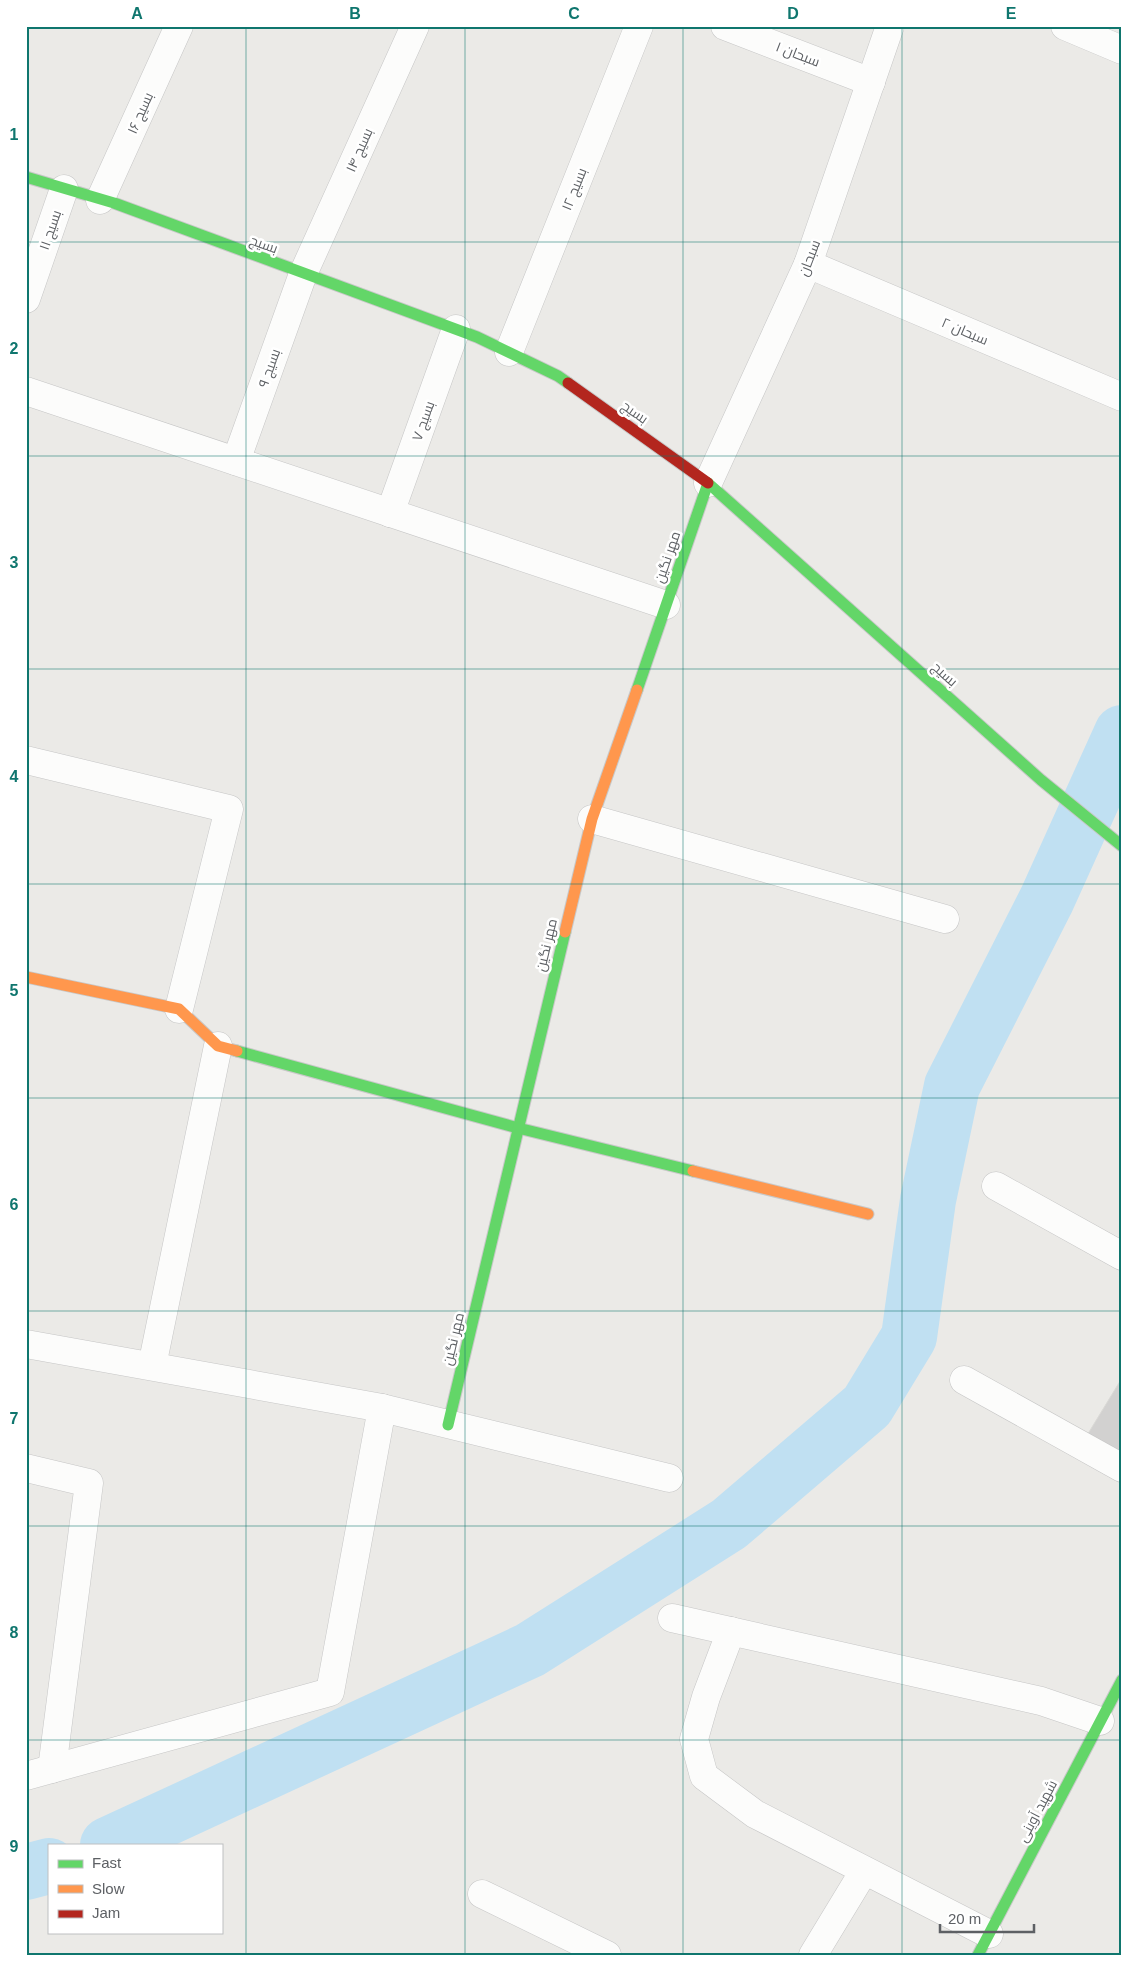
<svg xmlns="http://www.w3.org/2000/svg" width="1148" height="1981" viewBox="0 0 1148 1981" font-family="Arial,Cairo,sans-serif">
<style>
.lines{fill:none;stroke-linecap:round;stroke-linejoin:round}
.river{stroke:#c0e0f2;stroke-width:56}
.building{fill:#d2d1d0;stroke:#dad9d6}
.street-casing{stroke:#c6c6c6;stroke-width:29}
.fast-casing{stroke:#c8c8c8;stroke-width:13}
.slow-casing{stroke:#c8c8c8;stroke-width:13}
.jam-casing{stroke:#c8c8c8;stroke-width:13}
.street{stroke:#fcfcfb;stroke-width:28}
.fast{stroke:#63d668;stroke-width:11}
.slow{stroke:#ff974d;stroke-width:11}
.jam{stroke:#b3261e;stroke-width:11}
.grid{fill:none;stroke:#0f766e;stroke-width:1;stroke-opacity:0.55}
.labels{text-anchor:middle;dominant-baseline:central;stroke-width:5;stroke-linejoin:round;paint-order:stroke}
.street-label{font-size:14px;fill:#5d6064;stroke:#fff}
.neatline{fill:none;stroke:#0f766e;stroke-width:2}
.grid-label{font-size:16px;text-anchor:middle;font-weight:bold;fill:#0f766e}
</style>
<rect width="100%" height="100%" fill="#ebeae7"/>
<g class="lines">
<g class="river">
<polyline points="108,1845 530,1650 729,1524 867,1406 909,1337 928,1200 952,1086 1047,899 1122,733"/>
<polyline points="26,1872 49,1866"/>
</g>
</g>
<polygon class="building" points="1122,1378 1122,1457 1086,1437"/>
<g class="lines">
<g class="street-casing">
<g id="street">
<polyline points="725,26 871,82"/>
<polyline points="1065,26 1122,50"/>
<polyline points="100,200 179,26"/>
<polyline points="808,264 1122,397"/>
<polyline points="26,299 64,189"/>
<polyline points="509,352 639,26"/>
<polyline points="26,391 666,605"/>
<polyline points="236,461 303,274 415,26"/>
<polyline points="708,483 808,264 890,26"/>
<polyline points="390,513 456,329"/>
<polyline points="26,760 229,809 179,1009"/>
<polyline points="592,819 945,919"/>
<polyline points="996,1186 1122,1256"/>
<polyline points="26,1344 382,1408 669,1478"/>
<polyline points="152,1366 218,1046"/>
<polyline points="964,1380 1122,1468"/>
<polyline points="26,1468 89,1483 52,1769"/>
<polyline points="672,1618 1041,1701 1100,1721"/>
<polyline points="731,1631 706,1697 694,1739 704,1776 755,1814 989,1934"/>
<polyline points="26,1776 330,1692 382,1408"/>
<polyline points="482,1894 607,1955"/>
<polyline points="813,1955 864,1871"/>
</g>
</g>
<g class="fast-casing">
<g id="fast">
<polyline points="26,177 114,203 477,337 558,376 568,383"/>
<polyline points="708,483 1041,780 1122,846"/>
<polyline points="637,690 708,483"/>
<polyline points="237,1051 518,1128 693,1171"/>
<polyline points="448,1425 565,932"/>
<polyline points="978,1955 1122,1680"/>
</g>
</g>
<g class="slow-casing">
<g id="slow">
<polyline points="565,932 592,819 637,690"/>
<polyline points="26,977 179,1009 218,1046 237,1051"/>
<polyline points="693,1171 868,1214"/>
</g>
</g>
<g class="jam-casing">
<polyline id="jam" points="568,383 708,483"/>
</g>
<use href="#street" class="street"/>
<use href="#fast" class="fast"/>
<use href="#slow" class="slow"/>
<use href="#jam" class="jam"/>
</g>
<path class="grid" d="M246,26v1929M465,26v1929M683,26v1929M902,26v1929M26,242h1096M26,456h1096M26,669h1096M26,884h1096M26,1098h1096M26,1311h1096M26,1526h1096M26,1740h1096"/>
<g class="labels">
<g class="street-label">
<text transform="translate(798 54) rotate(21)">سبحان ۱</text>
<text transform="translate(140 113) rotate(-66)">بسیج ۱۶</text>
<text transform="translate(359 150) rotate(-66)">بسیج ۱۴</text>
<text transform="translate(574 189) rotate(-68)">بسیج ۱۲</text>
<text transform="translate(50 230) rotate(-71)">بسیج ۱۱</text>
<text transform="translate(264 244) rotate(20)">بسیج</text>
<text transform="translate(809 258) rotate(-69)">سبحان</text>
<text transform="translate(965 331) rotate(23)">سبحان ۲</text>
<text transform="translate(269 368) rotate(-70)">بسیج ۹</text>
<text transform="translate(635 412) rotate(35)">بسیج</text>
<text transform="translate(423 421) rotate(-70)">بسیج ۷</text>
<text transform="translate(667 557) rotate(-71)">مهر نگین</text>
<text transform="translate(945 674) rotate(42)">بسیج</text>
<text transform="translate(546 945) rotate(-77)">مهر نگین</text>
<text transform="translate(453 1339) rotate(-77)">مهر نگین</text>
<text transform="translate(1037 1811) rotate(-62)">شهید آوینی</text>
</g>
</g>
<rect width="1148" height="1981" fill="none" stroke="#ffffff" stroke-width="55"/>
<rect x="48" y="1844" width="175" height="90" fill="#ffffff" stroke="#bebfc1"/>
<rect x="58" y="1860" width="25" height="8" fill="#63d668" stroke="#bebfc1"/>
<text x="92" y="1868" font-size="15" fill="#5d6064">Fast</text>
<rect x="58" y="1885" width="25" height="8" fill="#ff974d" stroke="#bebfc1"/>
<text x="92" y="1894" font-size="15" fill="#5d6064">Slow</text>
<rect x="58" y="1910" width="25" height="8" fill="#b3261e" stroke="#bebfc1"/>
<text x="92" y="1918" font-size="15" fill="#5d6064">Jam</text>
<path d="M940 1924v8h94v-8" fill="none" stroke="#5d6064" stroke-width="2.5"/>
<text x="948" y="1924" font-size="15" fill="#5d6064" stroke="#ffffff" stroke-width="4" paint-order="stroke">20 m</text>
<rect x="28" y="28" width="1092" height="1926" class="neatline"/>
<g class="grid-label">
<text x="137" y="19">A</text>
<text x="355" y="19">B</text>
<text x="574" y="19">C</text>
<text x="793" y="19">D</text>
<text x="1011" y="19">E</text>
<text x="14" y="140">1</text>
<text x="14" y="354">2</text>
<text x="14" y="568">3</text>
<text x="14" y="782">4</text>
<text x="14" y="996">5</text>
<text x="14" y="1210">6</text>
<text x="14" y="1424">7</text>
<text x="14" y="1638">8</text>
<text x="14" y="1852">9</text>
</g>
</svg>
